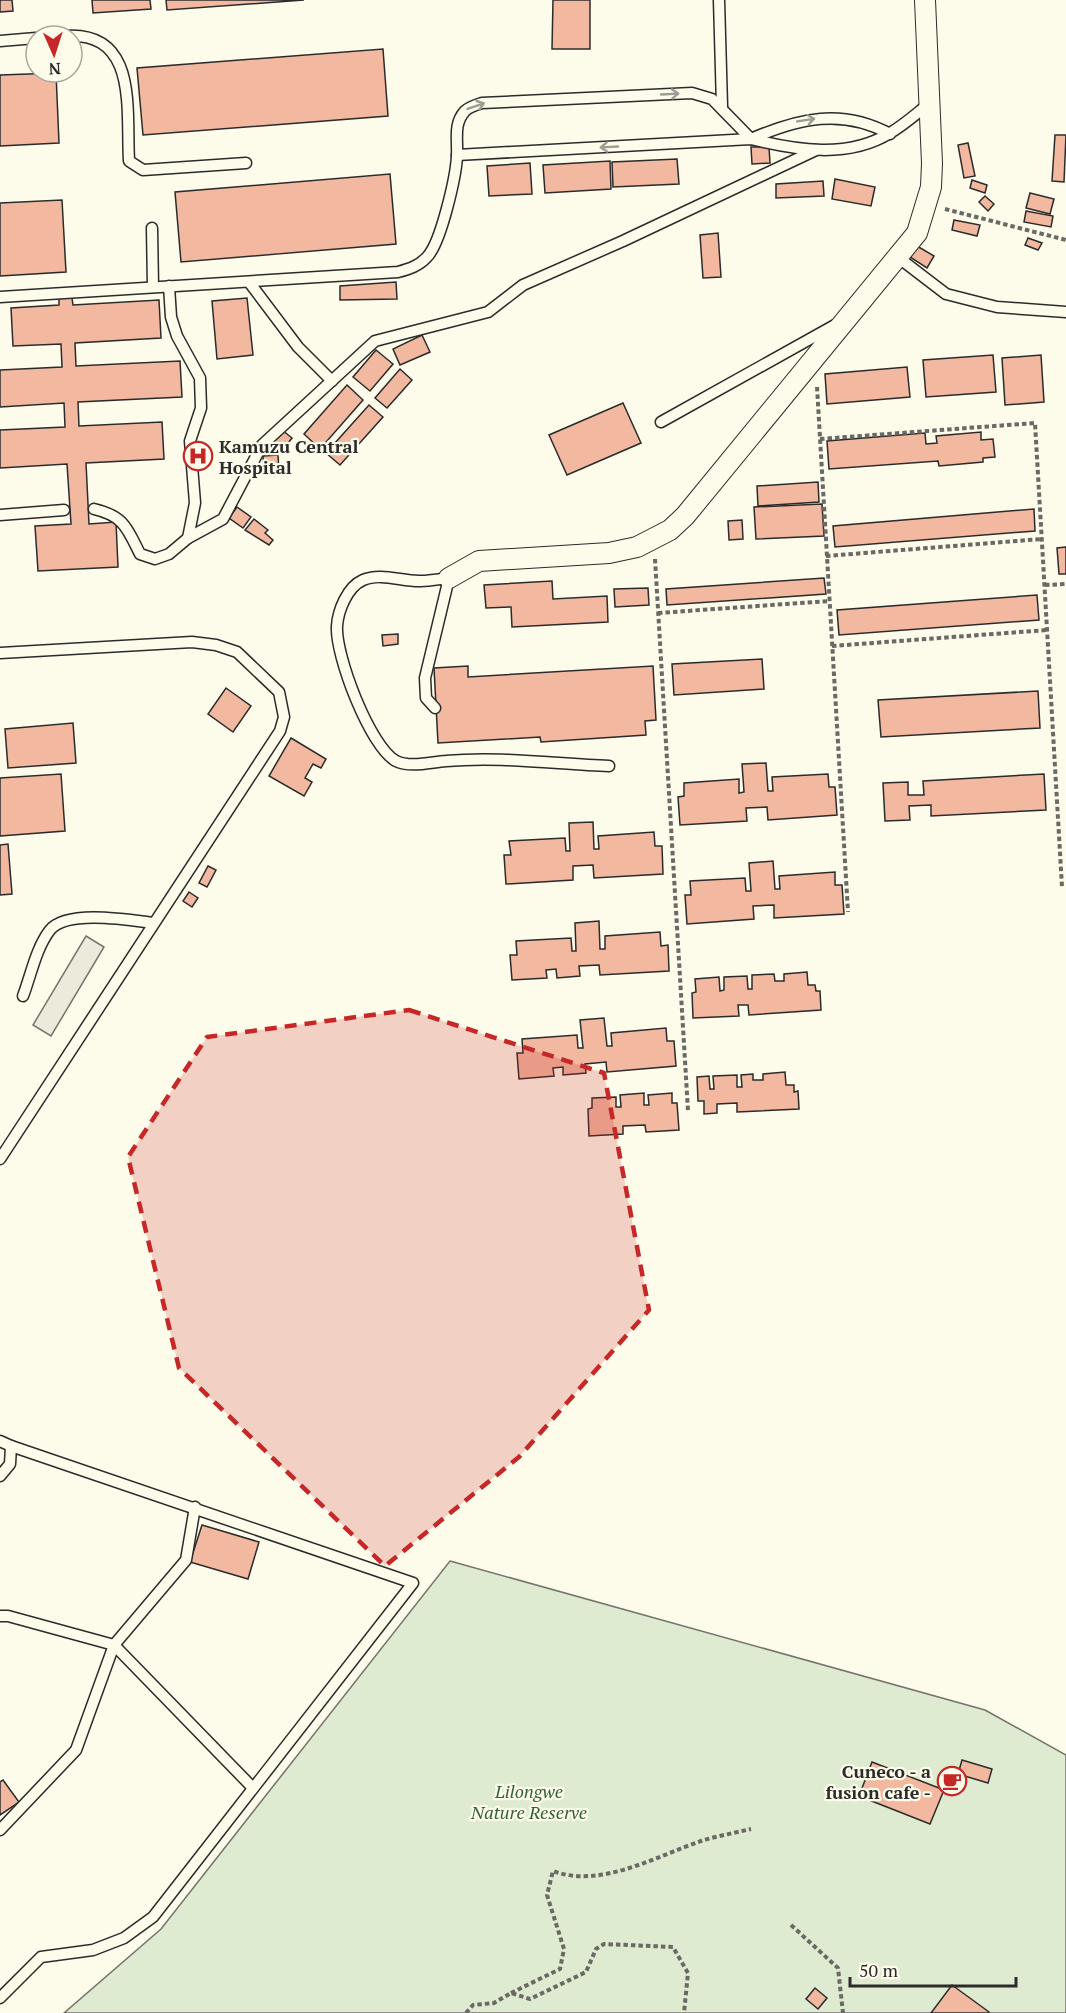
<svg xmlns="http://www.w3.org/2000/svg" width="1066" height="2013" viewBox="0 0 1066 2013" font-family="'PT Serif',serif">
<style>
.green{fill:#deebd1;stroke:#74746e;stroke-width:1.5}
.parking{fill:#eceadb;stroke:#74746e;stroke-width:1.5}
.building{fill:#f2b8a0;stroke:#2b2b2b;stroke-width:1.5}
.lines{fill:none;stroke-linecap:round;stroke-linejoin:round}
.lane-casing{stroke:#2b2b2b;stroke-width:13}
.street-casing{stroke:#2b2b2b;stroke-width:22}
.path{stroke:#6a6964;stroke-width:4;stroke-dasharray:4.5 3;stroke-linecap:butt}
.lane{stroke:#fdfbea;stroke-width:10}
.street{stroke:#fdfbea;stroke-width:20}
.oneway{stroke:#9e9d94}
.marked{fill:#c62828;fill-opacity:0.2;stroke:#c62828;stroke-width:4.5;stroke-dasharray:12 8;stroke-linejoin:round}
.labels{text-anchor:middle;dominant-baseline:central;stroke-width:4.5;stroke-linejoin:round;paint-order:stroke}
.poi-label{font-size:18px;font-weight:bold;fill:#2b2b2b;stroke:#fdfbea;text-anchor:start}
.park-label{font-size:18px;font-style:italic;fill:#34623c;stroke:#fdfbea}
</style>
<rect width="100%" height="100%" fill="#fdfbea"/>
<polygon class="green" points="450,1561 985,1710 1066,1755 1066,2013 64,2013 161,1929"/>
<polygon class="parking" points="86,936 104,947 51,1036 33,1025"/>
<g class="building">
<polygon points="0,0 12,0 13,11 0,12"/>
<polygon points="92,0 150,0 151,9 93,13"/>
<polygon points="166,0 304,0 167,10"/>
<polygon points="553,0 590,0 590,49 552,49"/>
<polygon points="383,49 388,116 143,135 137,68"/>
<polygon points="56,73 59,143 0,146 0,75"/>
<polygon points="1055,135 1066,135 1064,182 1052,181"/>
<polygon points="968,143 975,176 964,178 958,145"/>
<polygon points="751,147 769,147 770,163 752,164"/>
<polygon points="677,159 679,184 613,187 612,162"/>
<polygon points="610,161 611,189 545,193 543,165"/>
<polygon points="530,163 532,194 489,196 487,166"/>
<polygon points="390,174 396,244 181,262 175,192"/>
<polygon points="835,179 875,187 871,206 832,199"/>
<polygon points="972,180 987,185 985,193 970,188"/>
<polygon points="823,181 824,196 776,198 776,184"/>
<polygon points="1030,193 1054,199 1050,214 1026,208"/>
<polygon points="985,196 994,204 988,211 979,202"/>
<polygon points="62,200 66,272 0,276 0,203"/>
<polygon points="1026,211 1053,216 1051,227 1024,222"/>
<polygon points="954,220 980,225 977,236 952,230"/>
<polygon points="718,233 721,277 703,278 700,235"/>
<polygon points="1028,238 1042,243 1038,250 1025,245"/>
<polygon points="917,246 934,256 927,268 910,257"/>
<polygon points="396,282 397,299 340,300 340,286"/>
<polygon points="59,298 72,298 73,305 159,300 161,338 75,343 76,366 180,361 182,397 78,402 79,426 162,422 164,459 86,463 89,524 116,522 118,567 38,571 35,526 71,524 67,464 0,468 0,430 65,427 64,403 0,407 0,370 62,367 61,344 13,346 11,308 59,305"/>
<polygon points="247,298 253,355 217,359 212,301"/>
<polygon points="422,335 430,352 400,365 393,349"/>
<polygon points="376,350 393,364 370,391 353,377"/>
<polygon points="993,355 996,392 926,397 923,360"/>
<polygon points="1041,355 1044,402 1005,405 1002,358"/>
<polygon points="907,367 910,397 827,404 825,374"/>
<polygon points="400,369 412,380 387,408 375,398"/>
<polygon points="347,385 363,400 320,449 304,434"/>
<polygon points="623,403 641,443 567,475 549,435"/>
<polygon points="369,405 383,417 340,465 326,453"/>
<polygon points="282,430 292,438 281,452 271,444"/>
<polygon points="981,432 981,440 993,439 995,457 983,458 983,462 939,466 938,461 829,469 827,441 925,433 926,444 937,443 936,436"/>
<polygon points="278,455 279,471 264,472 263,456"/>
<polygon points="818,482 819,502 758,506 757,486"/>
<polygon points="822,504 824,536 756,539 754,507"/>
<polygon points="237,507 251,517 243,528 229,518"/>
<polygon points="1034,509 1035,531 835,547 833,526"/>
<polygon points="254,519 268,530 265,533 273,540 269,545 245,530"/>
<polygon points="742,520 743,539 729,540 728,521"/>
<polygon points="1066,547 1066,574 1059,574 1057,548"/>
<polygon points="824,578 826,594 667,605 666,589"/>
<polygon points="552,581 553,599 607,596 608,622 512,627 511,607 486,608 484,585"/>
<polygon points="648,588 649,605 615,607 614,589"/>
<polygon points="1037,595 1039,620 839,635 837,610"/>
<polygon points="398,634 398,644 383,646 382,635"/>
<polygon points="762,659 764,689 674,695 672,664"/>
<polygon points="468,666 468,677 653,666 656,720 645,721 646,735 541,742 540,737 438,743 434,668"/>
<polygon points="226,688 251,706 233,732 208,714"/>
<polygon points="1038,691 1040,728 881,737 878,700"/>
<polygon points="73,723 76,763 8,768 5,729"/>
<polygon points="291,738 326,759 321,768 313,764 305,778 312,782 304,796 269,776"/>
<polygon points="766,763 768,791 773,791 772,777 828,774 829,787 835,787 837,815 768,820 767,807 746,808 747,821 680,825 678,797 684,796 684,783 739,779 739,793 744,792 742,764"/>
<polygon points="61,774 65,831 0,836 0,778"/>
<polygon points="1044,774 1046,810 931,816 931,805 909,806 910,820 885,821 883,783 908,782 908,795 924,795 923,781"/>
<polygon points="593,822 594,849 599,849 598,836 654,832 655,846 662,846 663,874 594,878 593,865 573,866 573,880 506,884 504,855 511,855 509,841 565,838 566,851 570,851 569,823"/>
<polygon points="8,844 12,894 0,895 0,845"/>
<polygon points="773,861 775,889 780,889 779,876 835,872 835,885 842,885 844,914 774,918 774,905 753,906 754,919 687,924 685,895 691,895 690,881 745,878 746,891 751,891 749,863"/>
<polygon points="208,866 216,870 207,887 199,883"/>
<polygon points="189,892 198,898 192,907 183,901"/>
<polygon points="599,921 600,949 605,949 605,936 660,932 661,946 668,945 669,971 600,975 599,965 579,966 580,976 557,978 556,969 546,970 547,978 512,980 510,955 517,955 516,941 571,938 572,951 576,951 575,923"/>
<polygon points="807,972 808,985 815,985 816,991 820,991 821,1010 749,1015 748,1005 738,1005 739,1016 693,1018 692,993 696,992 695,979 719,977 720,991 724,990 724,977 747,976 748,989 752,989 752,975 774,974 775,981 784,981 784,974"/>
<polygon points="604,1018 607,1046 612,1046 611,1033 666,1028 667,1041 674,1041 676,1066 607,1072 606,1062 585,1064 586,1073 563,1075 563,1067 553,1068 554,1076 519,1079 517,1053 523,1053 522,1039 577,1035 578,1048 583,1048 580,1020"/>
<polygon points="785,1072 786,1085 794,1085 794,1092 798,1091 799,1109 737,1112 737,1103 717,1104 717,1113 704,1114 704,1101 698,1101 697,1077 709,1076 710,1089 714,1089 713,1076 737,1075 737,1087 742,1087 741,1075 753,1074 753,1080 763,1080 763,1074"/>
<polygon points="644,1093 644,1105 649,1105 648,1095 672,1093 672,1103 677,1103 679,1130 646,1132 645,1125 623,1126 623,1134 589,1136 588,1109 592,1108 592,1098 616,1097 616,1107 621,1107 620,1095"/>
<polygon points="202,1525 259,1542 248,1579 190,1562"/>
<polygon points="962,1760 992,1769 988,1783 958,1774"/>
<polygon points="872,1762 944,1790 930,1824 859,1796"/>
<polygon points="3,1780 19,1802 0,1815 0,1782"/>
<polygon points="952,1985 989,2012 988,2013 931,2013"/>
<polygon points="815,1988 827,1998 818,2009 806,1999"/>
</g>
<g class="lines">
<g class="lane-casing">
<g id="lane">
<polyline points="719,0 722,106"/>
<path d="M64,36c75,-6 62,74 65,125l14,9 103,-7"/>
<polyline points="0,41 36,38"/>
<path d="M751,139c48,-21 91,-31 139,-5"/>
<path d="M457,155l294,-16c45,11 97,20 139,-6 14,-8 27,-20 40,-30"/>
<polyline points="152,228 153,287"/>
<polyline points="899,258 946,294 997,307 1066,312"/>
<polyline points="249,282 298,347 332,381"/>
<polyline points="169,286 171,317 177,336 200,378 201,408 190,441 195,503 188,538"/>
<path d="M0,297l398,-25c11,-3 21,-6 29,-15 14,-14 29,-81 30,-101 1,-16 -4,-32 8,-45 4,-4 11,-6 17,-8l210,-10 20,6 39,40"/>
<polyline points="661,422 835,325"/>
<path d="M94,509c30,7 33,19 46,45l15,5 14,-5 19,-16 35,-19 39,-74 113,-104 113,-29 35,-27 100,-44 193,-91"/>
<polyline points="0,515 64,510"/>
<polyline points="0,653 192,642 216,645 237,652 279,692 284,717 280,731 0,1159"/>
<path d="M435,708l-9,-10 -1,-20 24,-100c-9,1 -19,3 -28,3 -18,1 -40,-9 -58,-1 -16,7 -25,31 -26,46 -2,29 33,121 59,135 14,7 35,1 50,0 53,-5 110,3 163,5"/>
<path d="M23,996c8,-21 13,-48 27,-66 17,-21 80,-10 104,-7"/>
<polyline points="0,1441 11,1446 10,1464 0,1476"/>
<polyline points="0,1616 8,1616 114,1645 253,1788"/>
<polyline points="0,1830 76,1750 114,1645 186,1560 195,1507"/>
<polyline points="0,1998 41,1957 93,1950 124,1938 153,1917 413,1583 11,1446"/>
</g>
</g>
<g class="street-casing">
<polyline id="street" points="449,578 479,561 609,553 637,547 670,530 685,516 917,233 931,187 932,163 925,0"/>
</g>
<g class="path">
<polyline points="945,209 1066,240"/>
<polyline points="817,387 848,912"/>
<polyline points="820,439 1035,423 1062,887"/>
<polyline points="826,556 1042,539"/>
<polyline points="655,559 688,1111"/>
<polyline points="1045,585 1066,584"/>
<polyline points="658,613 829,601"/>
<polyline points="832,646 1047,630"/>
<polyline points="791,1925 838,1968 843,2013"/>
<path d="M511,1993l49,-24 4,-20 -17,-54 6,-24c47,18 104,-15 148,-30 16,-5 33,-8 50,-12"/>
<polyline points="466,2013 473,2005 494,2003 511,1993 530,1999 586,1972 596,1949 604,1944 673,1947 688,1973 684,2013"/>
</g>
<use href="#lane" class="lane"/>
<use href="#street" class="street"/>
</g>
<defs><path id="oneway-shaft" d="M-6 0H5M1.5-3L5.5 0L1.5 3" fill="none" stroke-width="1.6" stroke-linecap="round" stroke-linejoin="round" transform="scale(1.5)"/></defs>
<g class="oneway">
<use href="#oneway-shaft" transform="translate(670 94) rotate(-3)"/>
<use href="#oneway-shaft" transform="translate(476 106) rotate(-19)"/>
<use href="#oneway-shaft" transform="translate(806 120) rotate(-9)"/>
<use href="#oneway-shaft" transform="translate(609 147) rotate(177)"/>
</g>
<path class="marked" d="M409,1010l195,63 45,237 -130,147 -134,109 -206,-198 -51,-211 79,-120z"/>
<defs>
<g id="hospital-ring" transform="scale(1.5)"><circle r="9.5" fill="#fdfbea" stroke="#c62828" stroke-width="1.5"/><path d="M-5-5h3v3.5h4V-5h3V5h-3V1.5h-4V5h-3Z" fill="#c62828"/></g>
<g id="cafe-ring" transform="scale(1.5)"><circle r="9.5" fill="#fdfbea" stroke="#c62828" stroke-width="1.5"/><path d="M-5.5-4.5H6V0H3Q3 3.5 0 3.5H-2.5Q-5.5 3.5-5.5 0ZM3-3.2v2h1.7v-2ZM-6 4.5H4V6H-6Z" fill="#c62828"/></g>
</defs>
<g fill-rule="evenodd">
<use href="#hospital-ring" x="198" y="456"/>
<use href="#cafe-ring" x="952" y="1781"/>
</g>
<g class="labels">
<g class="poi-label">
<text x="219" y="446">Kamuzu Central<tspan x="219" dy="21">Hospital</tspan></text>
<text x="931" y="1771" text-anchor="end">Cuneco - a<tspan x="931" dy="21">fusion cafe -</tspan></text>
</g>
<g class="park-label">
<text x="529" y="1791">Lilongwe<tspan x="529" dy="21">Nature Reserve</tspan></text>
</g>
</g>
<g transform="translate(54 54) rotate(177)"><circle r="28" fill="#fdfbea" stroke="#a9a89e" stroke-width="1.5"/>
<path d="M0-4.5L10 22L0 15L-10 22Z" fill="#c62828"/>
<text y="-9" font-size="16" font-weight="bold" text-anchor="middle" fill="#2b2b2b">N</text>
</g>
<path d="M850 1977v9h166v-9" fill="none" stroke="#2b2b2b" stroke-width="3"/>
<text x="859" y="1977" font-size="18" fill="#2b2b2b" stroke="#fdfbea" stroke-width="4.5" paint-order="stroke">50 m</text>
</svg>
